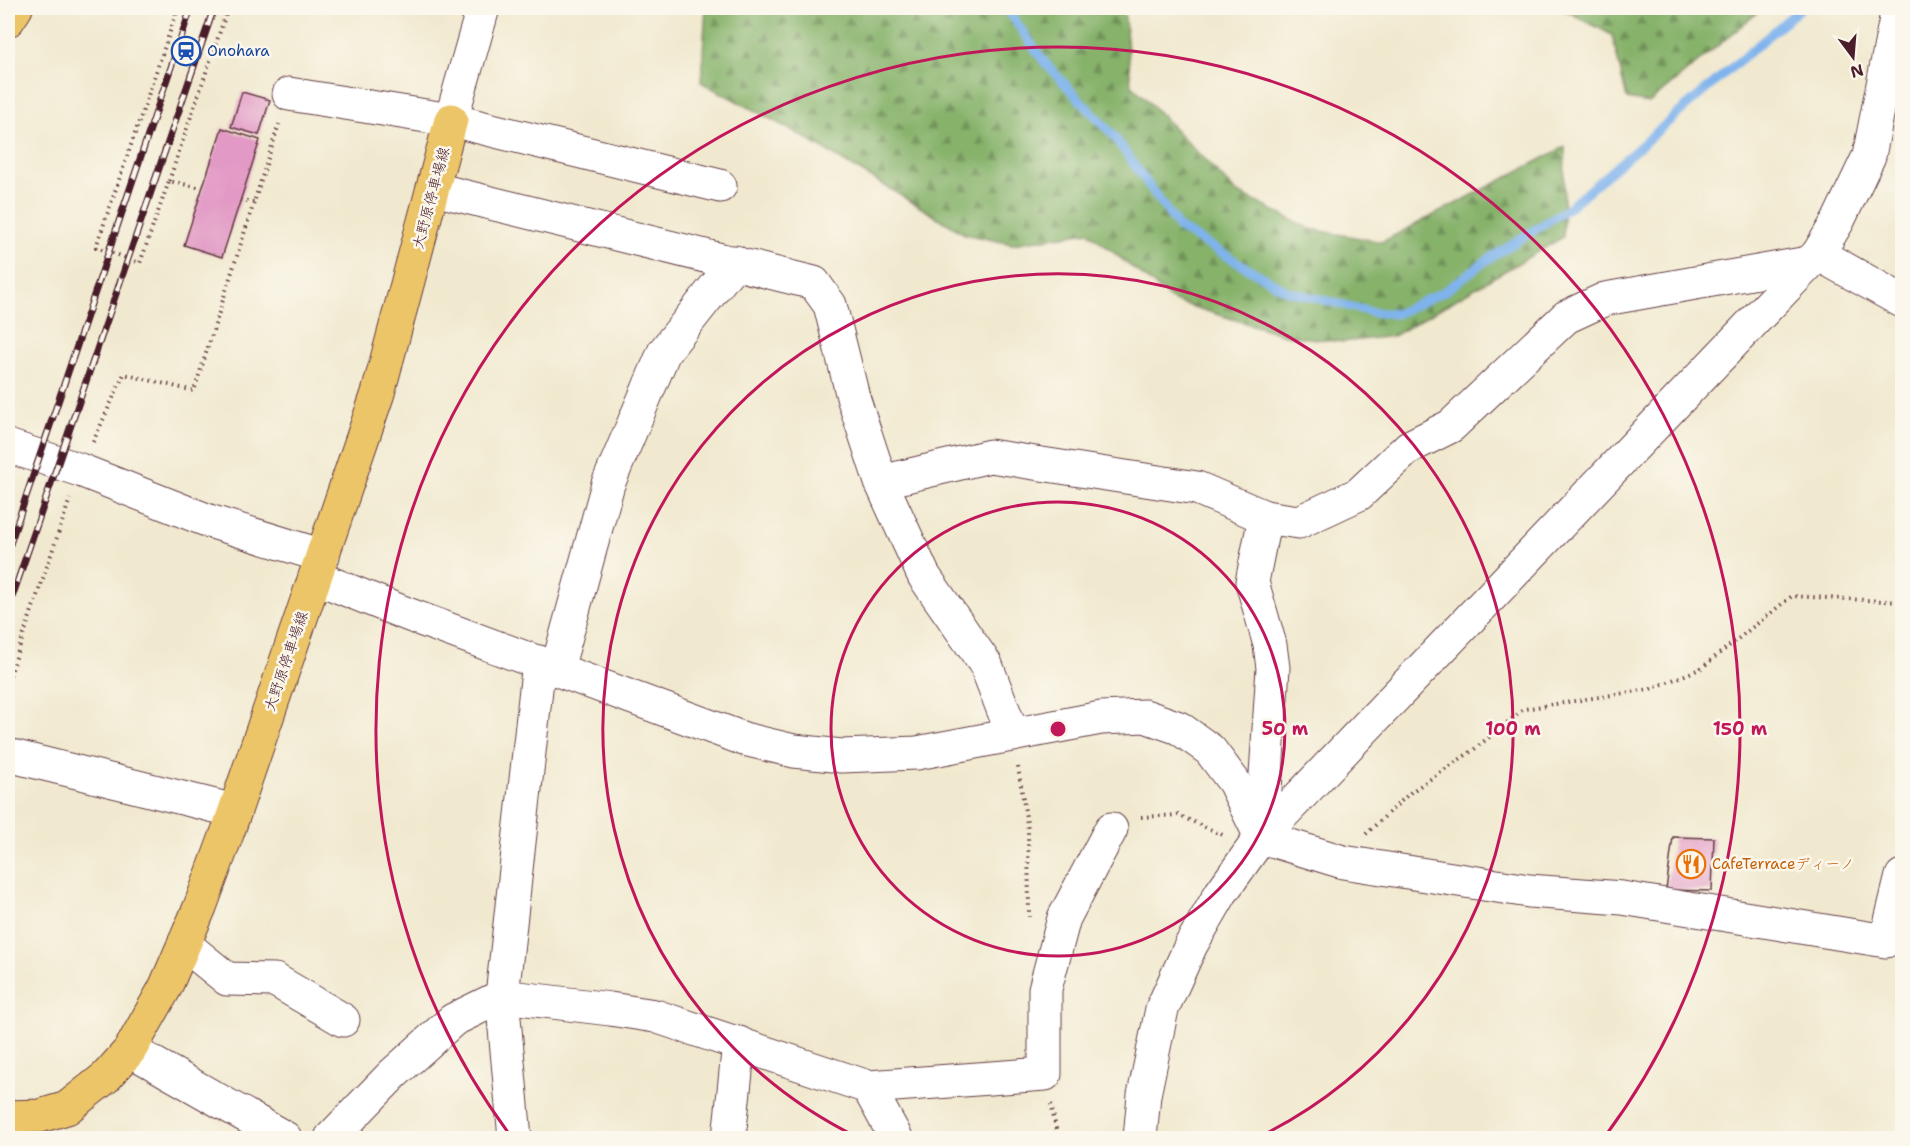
<svg xmlns="http://www.w3.org/2000/svg" width="1910" height="1146" viewBox="0 0 1910 1146" font-family="'Shantell Sans','Klee One',sans-serif">
<style>
.forest{fill:url(#forest-firs);stroke:#68684b;stroke-width:1.5}
.lines{fill:none;stroke-linecap:round;stroke-linejoin:round}
.stream{stroke:#7fb3ed;stroke-width:9}
.building{fill:#e299c5}
.minor-casing{stroke:#633d44;stroke-width:35}
.major-casing{stroke:#633d44;stroke-width:35}
.highway-casing{stroke:#633d44;stroke-width:35}
.path{stroke:#633d44;stroke-width:4;stroke-dasharray:1.5 4.5;stroke-linecap:butt}
.minor{stroke:#fff;stroke-width:33}
.major{stroke:#edc569;stroke-width:33}
.highway{stroke:#edc569;stroke-width:33}
.rail-casing{stroke:#4a1f2b;stroke-width:7}
.rail{stroke:#fbf7ec;stroke-width:4.5;stroke-dasharray:14;stroke-linecap:butt}
.ring{fill:none;stroke:#c2185b;stroke-width:3}
.labels{text-anchor:middle;dominant-baseline:central;stroke-width:5;stroke-linejoin:round;paint-order:stroke}
.transit-label{font-size:15px;fill:#164399;stroke:#fbf7ec;text-anchor:start}
.street-label{font-size:15px;fill:#4a1f2b;stroke:#fbf7ec}
.food-label{font-size:15px;fill:#c56008;stroke:#fbf7ec;text-anchor:start}
.centre{fill:#c2185b;stroke:#fbf7ec;stroke-width:3}
.ring-label{font-size:18px;text-anchor:middle;font-weight:bold;fill:#c2185b;stroke:#fbf7ec;stroke-width:5;stroke-linejoin:round;paint-order:stroke}
</style>
<defs>
<pattern id="forest-firs" width="22" height="20" patternUnits="userSpaceOnUse" patternTransform="scale(1.5)"><rect width="22" height="20" fill="#86b26b"/><path d="M5 1l3.5 6h-7zM16 11l3.5 6h-7z" fill="#709058"/></pattern>
</defs>
<rect width="100%" height="100%" fill="#fbf7ec"/>
<filter id="ink" filterUnits="userSpaceOnUse"><feTurbulence type="fractalNoise" baseFrequency=".0167" numOctaves="2"/><feDisplacementMap in="SourceGraphic" scale="12" xChannelSelector="R" yChannelSelector="G"/><feConvolveMatrix kernelMatrix="1 2 1 2 8 2 1 2 1" color-interpolation-filters="sRGB"/></filter>
<filter id="wash" filterUnits="userSpaceOnUse"><feTurbulence type="fractalNoise" baseFrequency=".008" numOctaves="4" result="noise"/><feDisplacementMap in="SourceGraphic" scale="24" xChannelSelector="R" yChannelSelector="G"/><feGaussianBlur stdDeviation="1.35" result="paint"/><feColorMatrix in="noise" values="0 0 0 0 0 0 0 0 0 0 0 0 0 0 0 0 0 1.4 0 .05"/><feComposite in="paint" operator="in"/></filter>
<g filter="url(#wash)">
<rect width="100%" height="100%" fill="#f1e9cf"/>
<g class="forest">
<polygon points="706,8 1124,8 1131,84 1236,192 1310,229 1382,242 1565,147 1563,237 1393,336 1343,342 1285,335 1174,301 1088,232 1012,244 965,234 795,132 701,82"/>
<polygon points="1561,8 1763,8 1649,103 1627,99 1612,35"/>
</g>
<g class="lines">
<polyline class="stream" points="1006,8 1045,63 1113,135 1179,228 1287,291 1372,312 1396,314 1445,291 1484,262 1567,209 1801,8"/>
</g>
<g id="blocks">
<g class="building">
<polygon points="242,92 270,100 259,135 231,127"/>
<polygon points="222,128 260,140 222,257 184,245"/>
<polygon points="1673,837 1714,838 1712,891 1666,890"/>
</g>
</g>
</g>
<g filter="url(#ink)">
<use href="#blocks" fill-opacity="0" stroke="#633d44" stroke-width="1.5"/>
<g class="lines">
<g class="minor-casing">
<g id="minor">
<polyline points="289,94 451,120 720,186"/>
<polyline points="451,120 483,8"/>
<polyline points="434,189 814,283 830,305 853,397 881,482 924,576 986,665 1013,735"/>
<polyline points="1818,254 1902,301"/>
<polyline points="8,446 80,470 209,521 323,556"/>
<polyline points="881,482 990,456 1197,488 1265,517 1299,522 1359,494 1409,447 1451,426 1566,317 1605,299 1808,263"/>
<polyline points="315,577 407,614 744,739 794,751 842,756 917,753 1101,718 1145,716 1179,728 1210,750 1234,782 1261,837 1343,862 1529,891 1622,898 1886,941 1902,876"/>
<polyline points="557,669 608,484 664,352 735,262"/>
<polyline points="8,755 235,811"/>
<polyline points="1262,835 1273,668 1270,645 1252,582 1265,517"/>
<polyline points="184,944 227,979 275,980 343,1020"/>
<polyline points="130,1050 285,1138"/>
<polyline points="868,1087 1045,1074 1045,989 1064,918 1111,829"/>
<polyline points="331,1138 393,1074 453,1020 502,996 610,1009 655,1016 868,1087 896,1138"/>
<polyline points="515,1138 502,996 539,662"/>
<polyline points="729,1138 739,1043"/>
<polyline points="1140,1138 1144,1095 1162,1009 1191,945 1221,893 1261,837 1818,254 1838,221 1869,156 1898,8"/>
</g>
</g>
<g class="major-casing">
<polyline id="major" points="8,1117 40,1116 67,1108 106,1077 130,1050 165,988 200,907 228,831 378,393 451,120"/>
</g>
<g class="highway-casing">
<polyline id="highway" points="8,20 16,8"/>
</g>
<g class="path">
<polyline points="178,8 96,247 140,263 169,181 202,188"/>
<polyline points="169,181 228,8"/>
<polyline points="240,200 254,202"/>
<polyline points="93,442 124,374 194,391 279,124"/>
<polyline points="8,681 70,499"/>
<polyline points="1018,767 1028,830 1029,917"/>
<polyline points="1141,817 1178,815 1225,836"/>
<polyline points="1366,834 1411,792 1472,751 1524,709 1650,689 1700,669 1792,596 1902,602"/>
<polyline points="1051,1104 1058,1138"/>
</g>
<use href="#minor" class="minor"/>
<use href="#major" class="major"/>
<use href="#highway" class="highway"/>
<g class="rail-casing">
<g id="rail">
<polyline points="8,550 191,8"/>
<polyline points="8,609 214,8"/>
</g>
</g>
<use href="#rail" class="rail"/>
</g>
</g>
<g class="ring">
<circle cx="1058" cy="729" r="227"/>
<path d="M859 1138A455 455 0 1 1 1257 1138"/>
<path d="M510 1135A682 682 0 1 1 1606 1135"/>
</g>
<defs>
<g id="station-ring" transform="scale(1.5)"><circle r="9.5" fill="#fbf7ec" stroke="#1a4fb4" stroke-width="1.5"/><path d="M-3-6H3Q5-6 5-4V2Q5 4 3 4L4.5 6H3L1.5 4h-3L-3 6H-4.5L-3 4Q-5 4-5 2V-4Q-5-6-3-6ZM-3.5-4v3h7v-3ZM-3.5 1v1.5H-2V1ZM2 1v1.5H3.5V1Z" fill="#1a4fb4"/></g>
<g id="restaurant-ring" transform="scale(1.5)"><circle r="9.5" fill="#fbf7ec" stroke="#e8710a" stroke-width="1.5"/><path d="M-5-6h1v4h1v-4h1v4h1v-4h1v5L-1.5 .5V6h-2V.5L-5-1ZM5-6V6H3V1.5H1.5Q1.5-4 5-6Z" fill="#e8710a"/></g>
</defs>
<g fill-rule="evenodd">
<use href="#station-ring" x="186" y="51"/>
<use href="#restaurant-ring" x="1691" y="864"/>
</g>
<g class="labels">
<g class="transit-label">
<text x="207" y="51">Onohara</text>
</g>
<g class="street-label">
<text transform="translate(431 198) rotate(-75)">大野原停車場線</text>
<text transform="translate(286 661) rotate(-71)">大野原停車場線</text>
</g>
<g class="food-label">
<text x="1712" y="864">CafeTerraceディーノ</text>
</g>
</g>
<circle cx="1058" cy="729" r="9" class="centre"/>
<g class="ring-label">
<text x="1285" y="735">50 m</text>
<text x="1513" y="735">100 m</text>
<text x="1740" y="735">150 m</text>
</g>
<rect width="1910" height="1146" fill="none" stroke="#fbf7ec" stroke-width="30"/>
<g transform="translate(1853 57) rotate(164)" stroke="#fbf7ec" stroke-width="4.5" paint-order="stroke">
<path d="M0-4.5L10 22L0 15L-10 22Z" fill="#4a1f2b"/>
<text y="-9" font-size="16" font-weight="bold" text-anchor="middle" fill="#4a1f2b">N</text>
</g>
</svg>
